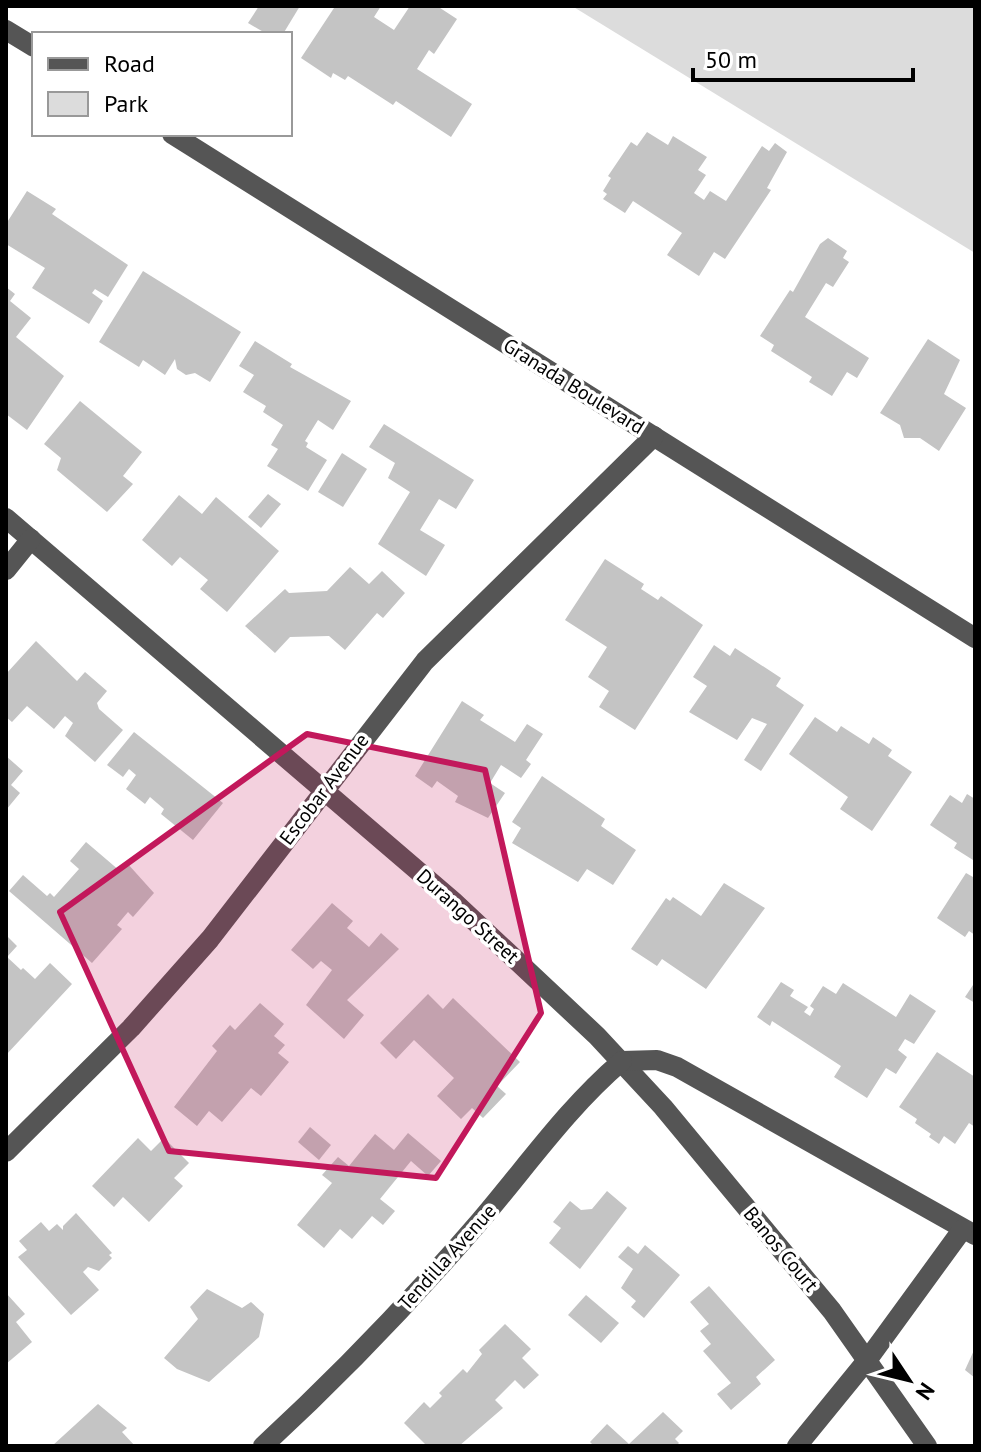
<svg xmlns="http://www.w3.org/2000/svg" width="981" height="1452" viewBox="0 0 981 1452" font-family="'PT Sans',sans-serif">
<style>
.green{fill:#dcdcdc}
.building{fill:#c4c4c4}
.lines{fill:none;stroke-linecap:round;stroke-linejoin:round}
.minor{stroke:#555;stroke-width:20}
.marked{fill:#c2185b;fill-opacity:0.2;stroke:#c2185b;stroke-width:6;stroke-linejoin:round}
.labels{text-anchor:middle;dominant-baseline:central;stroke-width:7;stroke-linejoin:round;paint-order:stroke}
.street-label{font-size:20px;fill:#000;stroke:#fff}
</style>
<rect width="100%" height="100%" fill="#fff"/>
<polygon class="green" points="572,6 975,6 975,253"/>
<g class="building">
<polygon points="259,6 300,6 283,34 267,34 248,23"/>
<polygon points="331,6 381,6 374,17 394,30 410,6 437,6 457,19 434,54 429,50 417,69 472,104 451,137 396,101 393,105 348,76 345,80 333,73 331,78 301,58 334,8"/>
<polygon points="647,132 668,145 673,136 707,157 698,170 706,175 694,193 704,200 710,191 726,201 762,146 769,151 775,143 787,152 767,188 771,190 725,259 714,252 699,276 667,255 682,233 633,201 625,213 603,199 607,194 603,191 611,178 608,176 631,142 637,146"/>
<polygon points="27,191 56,209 52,214 128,265 108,297 95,289 92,293 103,301 89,324 32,288 45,268 6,244 6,224"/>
<polygon points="828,238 847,251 843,258 849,262 833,287 826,283 805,317 869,358 857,378 847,372 832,396 809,382 812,377 771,351 774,345 760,336 790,290 793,292 820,244"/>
<polygon points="143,271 241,332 210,382 195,373 186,375 177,369 175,359 165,375 143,360 139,367 99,342"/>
<polygon points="6,287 15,294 10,301 31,318 16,337 64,376 27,430 6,414"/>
<polygon points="928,339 960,360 944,394 966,408 939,451 920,438 904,438 900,425 880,413"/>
<polygon points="255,341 292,364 290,367 351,401 333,430 318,420 305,441 308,443 306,447 327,460 308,491 267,466 278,449 271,445 283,425 263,412 266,406 243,392 254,375 239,366"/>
<polygon points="80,401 142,452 123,476 133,484 107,512 57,470 61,458 44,444"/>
<polygon points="384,424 474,480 456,509 439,499 420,530 445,545 426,576 378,544 410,492 388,478 395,463 369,447"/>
<polygon points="342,453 367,469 343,507 318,492"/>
<polygon points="268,494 281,504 261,528 248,517"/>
<polygon points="179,495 202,514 216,497 279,551 227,612 200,589 208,580 180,557 172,566 142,540"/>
<polygon points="605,559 644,584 641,589 658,600 661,596 703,625 635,730 599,707 609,691 588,677 607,647 565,620"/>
<polygon points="350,567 369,584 382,571 405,593 383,618 377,613 345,650 329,636 290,637 275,653 245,626 285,589 289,593 327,591"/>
<polygon points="36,641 77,681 85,672 107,691 97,703 99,709 123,730 95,762 65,736 73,723 65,716 54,729 27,706 12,722 6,717 6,674"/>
<polygon points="714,645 730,656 735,648 781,678 776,686 804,705 761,771 744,760 767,724 752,718 737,740 689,712 707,686 693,677"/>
<polygon points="462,701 484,715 480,720 515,742 527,724 543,734 526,760 531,764 521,778 501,765 490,783 505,793 488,818 455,802 458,796 437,781 432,788 415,776"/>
<polygon points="815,717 837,732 841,726 869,744 873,737 892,750 888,756 912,772 872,831 840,809 848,797 789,754"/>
<polygon points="134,732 223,803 193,840 161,814 164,809 150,797 145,804 126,789 136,775 129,769 123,777 107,765"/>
<polygon points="6,756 23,771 11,785 20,793 6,810"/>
<polygon points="542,776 605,819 601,826 636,850 613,885 587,869 578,882 512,843 521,828 512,822"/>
<polygon points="967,794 975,799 973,860 954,848 957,843 930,825 950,795 962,803"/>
<polygon points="86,842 120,871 127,863 154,893 133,917 128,912 117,925 122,929 92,963 9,891 23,875 47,896 50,893 54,897 79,869 70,861"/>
<polygon points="966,873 973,877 975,873 975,935 969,931 965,937 937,918"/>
<polygon points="724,883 765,908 706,989 662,959 657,966 631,949 666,898 670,901 673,897 701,916"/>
<polygon points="332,903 353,921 347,928 369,947 381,933 399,949 347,1000 364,1015 344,1039 306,1005 332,970 321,961 313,969 291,950"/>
<polygon points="6,935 17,946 7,957 21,970 23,968 35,979 50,963 72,984 6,1055"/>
<polygon points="781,982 794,990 790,996 808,1007 804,1012 810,1016 814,1009 810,1006 823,986 836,994 843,983 896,1017 910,994 936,1011 914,1044 905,1039 898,1050 907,1057 896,1074 886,1068 867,1098 834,1077 841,1066 772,1021 770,1026 757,1017"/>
<polygon points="975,982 975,1003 965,997"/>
<polygon points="428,994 443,1009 453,998 520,1062 497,1086 506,1094 483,1118 472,1108 461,1119 437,1096 454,1078 414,1040 396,1059 380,1043"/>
<polygon points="260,1003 284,1024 274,1036 285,1045 278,1053 289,1062 261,1096 251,1088 222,1122 209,1111 197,1126 174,1107 217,1051 212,1046 230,1025 235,1030"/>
<polygon points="937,1052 975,1077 975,1127 969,1123 955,1144 944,1136 939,1144 929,1137 931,1134 915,1123 917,1119 899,1107"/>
<polygon points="310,1127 331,1145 319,1160 298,1142"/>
<polygon points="408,1133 441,1161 428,1176 411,1161 380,1199 395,1211 383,1225 372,1216 352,1239 340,1229 324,1248 297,1225 332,1183 322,1175 338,1157 349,1166 375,1134 394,1150"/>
<polygon points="138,1138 151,1151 164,1138 189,1163 174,1178 183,1186 149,1222 123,1197 114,1207 92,1186"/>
<polygon points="607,1191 627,1208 580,1269 549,1243 561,1228 553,1222 570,1201 581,1210 592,1209"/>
<polygon points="76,1213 112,1253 109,1255 112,1258 99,1271 88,1267 83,1272 99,1290 71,1315 18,1257 27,1250 19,1241 41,1222 49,1231 57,1224 63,1230 63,1226"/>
<polygon points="645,1245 680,1275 644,1318 631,1307 636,1301 621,1288 633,1269 618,1257 628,1246 638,1254"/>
<polygon points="709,1286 775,1360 756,1377 761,1384 731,1410 717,1394 731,1383 703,1351 711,1344 700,1331 709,1324 690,1302"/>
<polygon points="207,1289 242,1308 251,1302 264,1314 259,1337 209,1382 177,1369 164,1358 198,1319 190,1307"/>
<polygon points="6,1293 25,1314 16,1322 32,1342 6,1364"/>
<polygon points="586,1295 619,1323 601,1343 568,1315"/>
<polygon points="505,1324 531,1349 522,1358 539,1375 524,1389 515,1380 495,1400 503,1408 459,1446 427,1446 404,1423 424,1402 430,1408 442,1396 439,1393 463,1369 467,1373 482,1354 479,1350"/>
<polygon points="975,1348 975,1378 965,1370"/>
<polygon points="98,1404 127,1428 122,1432 135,1446 52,1446"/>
<polygon points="663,1412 683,1431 675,1439 679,1443 676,1446 594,1446 590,1442 607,1424 629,1444"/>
</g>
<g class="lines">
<g class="minor">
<polyline points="6,30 34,47"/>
<polyline points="172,134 975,638"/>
<polyline points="6,518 453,901 597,1036 663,1107 832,1311 927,1446"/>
<polyline points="6,570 31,539"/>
<polyline points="622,1061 657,1060 677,1067 975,1235"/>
<polyline points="6,1152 131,1028 210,939 425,661 654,436"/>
<path d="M263,1446c77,-71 149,-146 217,-225 47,-55 87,-113 142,-160"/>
<polyline points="797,1446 868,1359 962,1230"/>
</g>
</g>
<path class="marked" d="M307,734l178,36 56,243 -105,165 -267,-27 -109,-239z"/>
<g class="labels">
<g class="street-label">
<text transform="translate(574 386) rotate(32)">Granada Boulevard</text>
<text transform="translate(324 789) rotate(-53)">Escobar Avenue</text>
<text transform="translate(468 916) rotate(42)">Durango Street</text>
<text transform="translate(781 1249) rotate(50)">Banos Court</text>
<text transform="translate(447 1257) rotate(-48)">Tendilla Avenue</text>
</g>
</g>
<rect width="981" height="1452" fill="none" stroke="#000000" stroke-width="16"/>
<rect x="32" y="32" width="260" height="104" fill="#ffffff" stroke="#999999" stroke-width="2"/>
<rect x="48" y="58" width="40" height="12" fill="#555555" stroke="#999999" stroke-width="2"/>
<text x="104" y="72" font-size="24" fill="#000000">Road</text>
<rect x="48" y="92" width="40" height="24" fill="#dcdcdc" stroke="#999999" stroke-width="2"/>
<text x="104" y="112" font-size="24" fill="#000000">Park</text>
<g transform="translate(909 1380) rotate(125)" stroke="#ffffff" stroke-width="6" paint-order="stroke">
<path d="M0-6L14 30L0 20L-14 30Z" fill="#000000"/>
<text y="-12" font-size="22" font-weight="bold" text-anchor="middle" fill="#000000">N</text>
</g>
<path d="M693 68v12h220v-12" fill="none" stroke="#000000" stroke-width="4"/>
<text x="705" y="68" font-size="24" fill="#000000" stroke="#ffffff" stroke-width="6" paint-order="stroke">50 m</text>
</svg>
